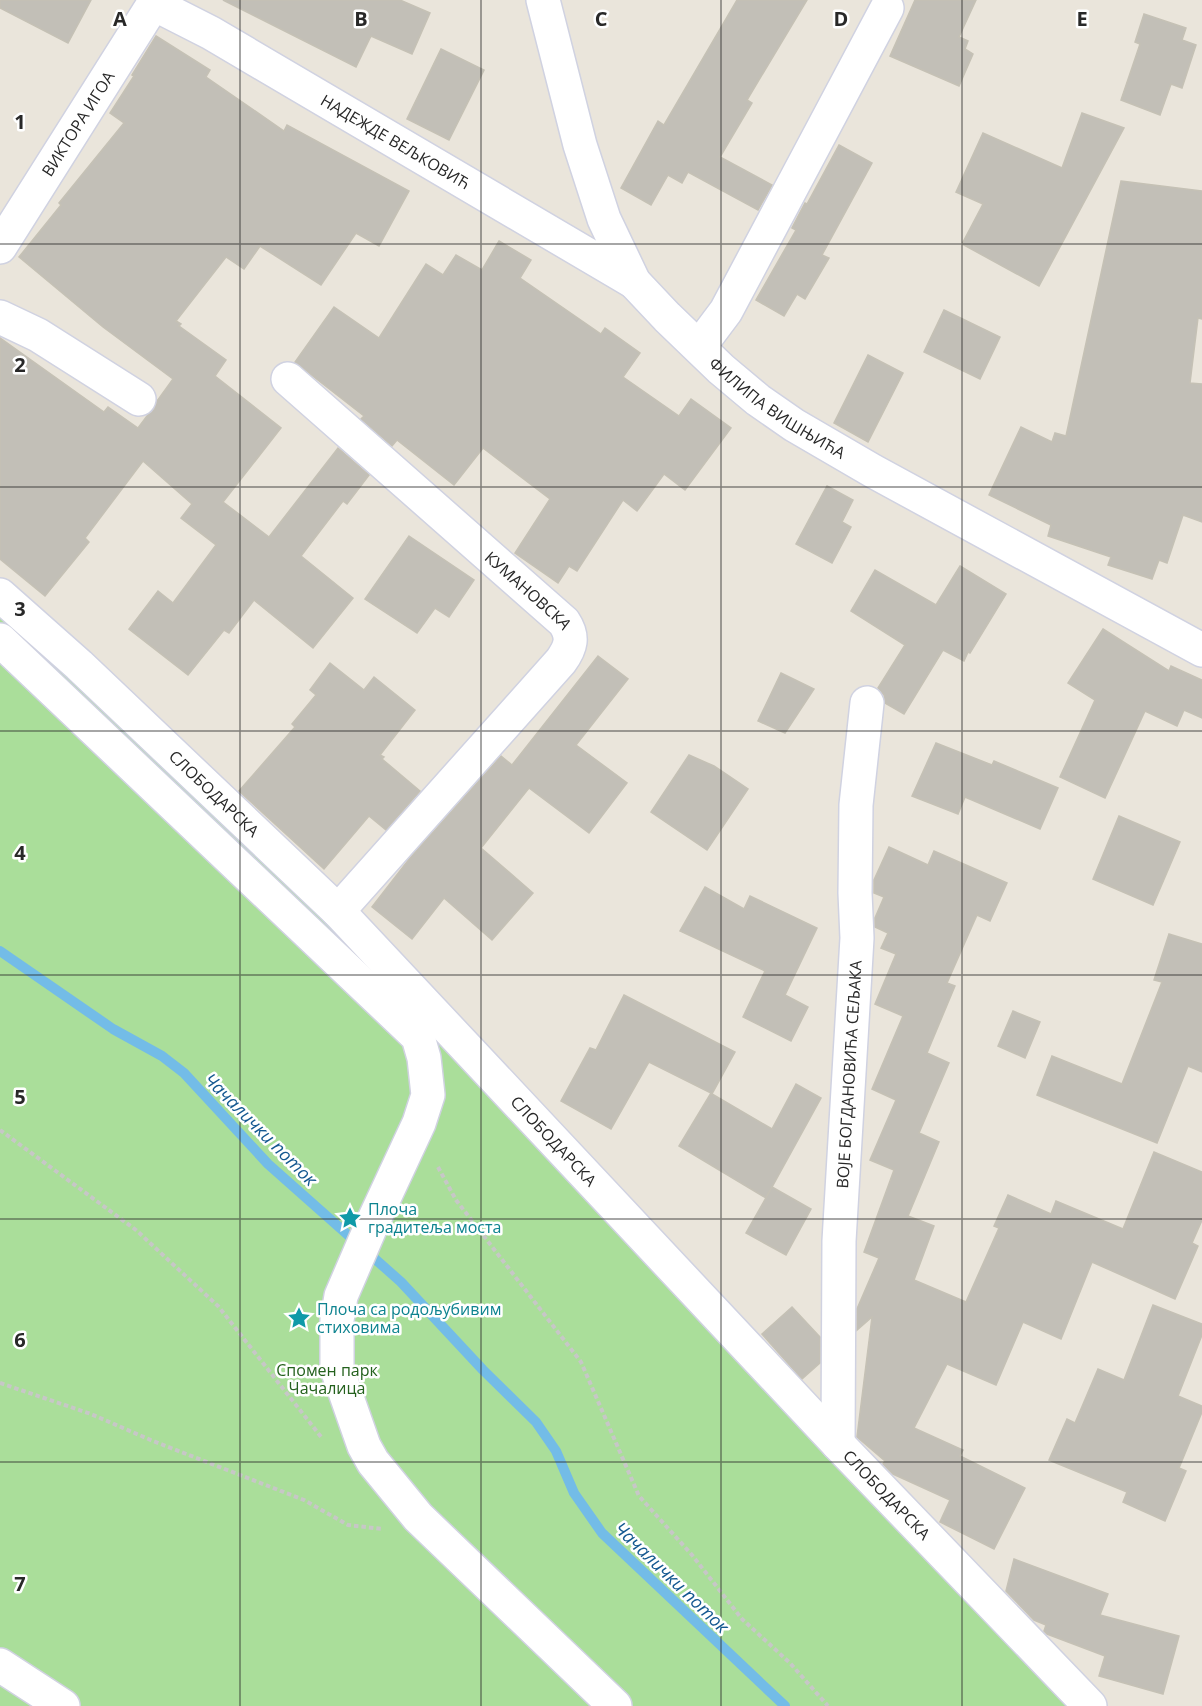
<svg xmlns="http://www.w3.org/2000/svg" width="1202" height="1706" viewBox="0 0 1202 1706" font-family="'Open Sans',sans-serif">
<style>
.green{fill:#aade9a}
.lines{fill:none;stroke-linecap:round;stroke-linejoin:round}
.stream{stroke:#73bce7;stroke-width:10}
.building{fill:#c2bfb7;stroke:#c5c1b5;stroke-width:1.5}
.minor-casing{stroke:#d0d2e1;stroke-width:36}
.path{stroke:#c7c7c7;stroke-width:4;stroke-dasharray:4.5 3;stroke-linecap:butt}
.minor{stroke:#fff;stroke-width:33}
.grid{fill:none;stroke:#282828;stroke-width:1.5;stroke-opacity:0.55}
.labels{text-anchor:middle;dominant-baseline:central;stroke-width:5;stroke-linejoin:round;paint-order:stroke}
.street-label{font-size:16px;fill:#282828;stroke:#fff}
.culture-label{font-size:16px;fill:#0d838f;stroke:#fff;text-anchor:start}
.park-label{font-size:16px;fill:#24611d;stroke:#fff}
.water-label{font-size:18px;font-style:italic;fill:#145890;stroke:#fff}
.grid-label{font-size:20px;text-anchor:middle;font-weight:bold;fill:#282828;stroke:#fff;stroke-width:5;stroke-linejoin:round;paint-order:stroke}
</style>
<rect width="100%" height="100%" fill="#eae5db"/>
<polygon class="green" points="0,595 79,665 1090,1706 0,1706"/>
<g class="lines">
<polyline class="stream" points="0,951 113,1029 162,1056 184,1073 268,1164 401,1282 483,1370 536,1422 556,1451 574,1493 602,1533 785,1706"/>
</g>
<g class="building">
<polygon points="0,0 91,0 68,43 0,8"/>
<polygon points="223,0 400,0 430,13 412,54 371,36 356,67"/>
<polygon points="737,0 807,0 747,100 752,103 720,157 772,185 758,210 688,172 682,183 668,175 651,205 621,188 658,121 664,125"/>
<polygon points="915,0 976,0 959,37 968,41 965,49 973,54 959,86 890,56"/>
<polygon points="1144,14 1186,28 1182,40 1196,45 1182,88 1171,84 1160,115 1121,100 1140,44 1135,42"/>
<polygon points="156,36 210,70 206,77 284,131 287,125 409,191 379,246 356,233 321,285 260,246 244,269 226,257 176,321 181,324 179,326 226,360 215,376 281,428 223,502 269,537 338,448 369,475 347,504 343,501 301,556 353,598 313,648 254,600 229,633 224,630 188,675 129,629 158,591 173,603 216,545 181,518 192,504 143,461 85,538 89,542 45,596 0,559 0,338 104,412 108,407 138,428 147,416 154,409 157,401 173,379 103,327 19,257 61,205 59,203 124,123 110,113 134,76 132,75"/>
<polygon points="441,49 484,70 449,140 407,119"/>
<polygon points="1082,113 1124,128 1039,286 962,244 983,204 956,192 983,133 1062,168"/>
<polygon points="839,145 872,163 822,255 829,258 805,299 797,294 784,316 756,300 796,230 792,228 805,203 807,204"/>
<polygon points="1121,181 1202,191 1202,319 1198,318 1190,383 1202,384 1202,522 1183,515 1167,563 1159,560 1152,579 1108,565 1111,557 1048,536 1051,525 989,495 1021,427 1052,442 1055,433 1066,436"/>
<polygon points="499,241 531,260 520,278 601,334 605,328 640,353 623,377 679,416 691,399 731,428 685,490 664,474 637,511 623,500 577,571 569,566 558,583 515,553 550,499 483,448 454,485 397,440 392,446 361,419 364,416 295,362 334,307 379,338 426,264 443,275 456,255 482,270"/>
<polygon points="944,310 1000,337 980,379 924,352"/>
<polygon points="868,355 903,373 868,442 834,423"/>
<polygon points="827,486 853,500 842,522 851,527 832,563 796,544"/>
<polygon points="409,536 474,580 449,617 435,608 417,633 365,599"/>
<polygon points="960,566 1006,594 970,653 968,652 964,661 943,650 904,714 885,703 884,695 878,688 905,645 851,611 875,570 936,605"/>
<polygon points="1103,629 1169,671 1171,666 1202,680 1202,718 1184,710 1177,726 1145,711 1105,798 1060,777 1095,700 1068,683"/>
<polygon points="598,656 628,679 576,745 627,783 589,833 529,788 481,848 533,893 492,940 444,898 412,939 372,907 410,858 501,756 512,765"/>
<polygon points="330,663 364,690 374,677 415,710 380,755 384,757 382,759 420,791 386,830 369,816 324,869 239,791 295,727 292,724 316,695 310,690"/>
<polygon points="781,673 814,689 785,733 758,721"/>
<polygon points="936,743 992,765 994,761 1058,788 1040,829 965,797 958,814 912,796"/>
<polygon points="689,755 714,766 748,789 707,850 651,812"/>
<polygon points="1119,816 1180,842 1153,905 1093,879"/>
<polygon points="889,847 928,865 934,851 1007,883 990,921 977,915 947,983 955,986 927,1053 949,1063 919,1133 939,1142 908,1216 934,1226 914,1280 966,1302 999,1228 994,1226 1008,1195 1051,1214 1056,1201 1123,1229 1154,1152 1202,1172 1202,1220 1192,1243 1198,1246 1175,1299 1092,1262 1061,1339 1023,1322 996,1385 947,1364 914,1428 963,1450 960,1456 1025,1488 994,1549 940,1522 950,1500 893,1474 883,1464 885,1461 857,1437 872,1317 857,1330 857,1309 879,1258 864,1252 894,1170 870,1160 896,1100 872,1089 903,1016 875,1004 896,954 881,948 888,933 875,927 875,918 884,897 874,893 874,880"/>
<polygon points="705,887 744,909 750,896 817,928 785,995 808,1007 791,1041 743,1017 765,971 680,931"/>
<polygon points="1169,934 1202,944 1202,1072 1188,1066 1157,1143 1037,1095 1052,1056 1122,1084 1162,982 1154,980"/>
<polygon points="624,995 735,1052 712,1094 772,1129 796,1084 821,1098 766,1198 679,1146 711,1093 649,1062 611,1129 561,1101 590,1048 596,1050"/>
<polygon points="1013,1011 1040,1022 1025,1058 998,1046"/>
<polygon points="772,1187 811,1209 786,1255 746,1233"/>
<polygon points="1153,1305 1202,1324 1202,1335 1178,1396 1202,1406 1202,1412 1179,1468 1186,1471 1165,1521 1123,1502 1127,1492 1049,1460 1067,1419 1075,1423 1098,1369 1124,1380"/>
<polygon points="792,1307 820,1337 820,1363 802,1379 762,1334"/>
<polygon points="1014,1559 1108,1594 1100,1615 1179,1636 1163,1694 1099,1676 1105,1656 1047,1634 1044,1631 1046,1625 1034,1620 1006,1591"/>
</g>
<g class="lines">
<g class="minor-casing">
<g id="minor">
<path id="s1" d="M543,0l37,145 24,74 30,63 33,35 54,52 37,31 36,25 79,46 329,179"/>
<path id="s2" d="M154,4l57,29 423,249"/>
<path id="s3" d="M0,247l156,-247"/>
<polyline points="0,317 38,335 139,399"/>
<polyline points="699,347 726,311 887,8"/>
<path id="s4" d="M288,379l276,243c10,15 7,25 -3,39l-223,250"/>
<path id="s5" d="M0,595l79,70 259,246 500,533 252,262"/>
<polyline points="0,640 418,1037 424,1058 428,1095 419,1123 372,1224 341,1296 337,1320 337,1369 364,1446 373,1462 418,1517 615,1706"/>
<path id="s6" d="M838,1444l1,-203 18,-303 -2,-45 1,-88 11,-102"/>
<polyline points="0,1665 63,1706"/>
</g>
</g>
<g class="path">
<polyline points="0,1130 136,1230 218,1306 322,1438"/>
<polyline points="438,1167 456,1200 581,1362 639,1496 692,1555 742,1619 790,1663 828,1706"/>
<polyline points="0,1383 91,1414 153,1441 304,1500 348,1525 382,1529"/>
</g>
<use href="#minor" class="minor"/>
</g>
<path class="grid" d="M240,0v1706M481,0v1706M721,0v1706M962,0v1706M0,244h1202M0,487h1202M0,731h1202M0,975h1202M0,1219h1202M0,1462h1202"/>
<defs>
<g id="sight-bare" transform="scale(1.8)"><path d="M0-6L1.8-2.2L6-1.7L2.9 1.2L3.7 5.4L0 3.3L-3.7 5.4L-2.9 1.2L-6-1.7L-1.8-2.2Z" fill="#0f9aa8" stroke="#fff" stroke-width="2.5" paint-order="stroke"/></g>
</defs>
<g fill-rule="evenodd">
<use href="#sight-bare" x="350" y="1218"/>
<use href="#sight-bare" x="299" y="1318"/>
</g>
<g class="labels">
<g class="street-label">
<text stroke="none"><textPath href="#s3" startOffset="146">ВИКТОРА ИГОА</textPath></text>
<text stroke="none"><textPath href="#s2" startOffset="278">НАДЕЖДЕ ВЕЉКОВИЋ</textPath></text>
<text stroke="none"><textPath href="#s1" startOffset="489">ФИЛИПА ВИШЊИЋА</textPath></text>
<text stroke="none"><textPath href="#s4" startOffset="320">КУМАНОВСКА</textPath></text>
<text stroke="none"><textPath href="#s5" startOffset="292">СЛОБОДАРСКА</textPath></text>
<text stroke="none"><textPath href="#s6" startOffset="370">ВОЈЕ БОГДАНОВИЋА СЕЉАКА</textPath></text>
<text stroke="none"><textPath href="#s5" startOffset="778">СЛОБОДАРСКА</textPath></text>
<text stroke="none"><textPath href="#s5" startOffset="1264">СЛОБОДАРСКА</textPath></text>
</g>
<g class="culture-label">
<text x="368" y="1209">Плоча<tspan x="368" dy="18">градитеља моста</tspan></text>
<text x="317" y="1309">Плоча са родољубивим<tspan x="317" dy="18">стиховима</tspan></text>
</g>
<g class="park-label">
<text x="327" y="1370">Спомен парк<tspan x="327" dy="18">Чачалица</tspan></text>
</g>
<g class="water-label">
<text transform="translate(261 1129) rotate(45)">Чачалички поток</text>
<text transform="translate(672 1577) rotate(44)">Чачалички поток</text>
</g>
</g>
<g class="grid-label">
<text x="120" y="26">A</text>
<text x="361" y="26">B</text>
<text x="601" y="26">C</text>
<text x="841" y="26">D</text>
<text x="1082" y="26">E</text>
<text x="20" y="129">1</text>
<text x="20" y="372">2</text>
<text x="20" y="616">3</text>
<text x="20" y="860">4</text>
<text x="20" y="1104">5</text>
<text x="20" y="1347">6</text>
<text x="20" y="1591">7</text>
</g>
</svg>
